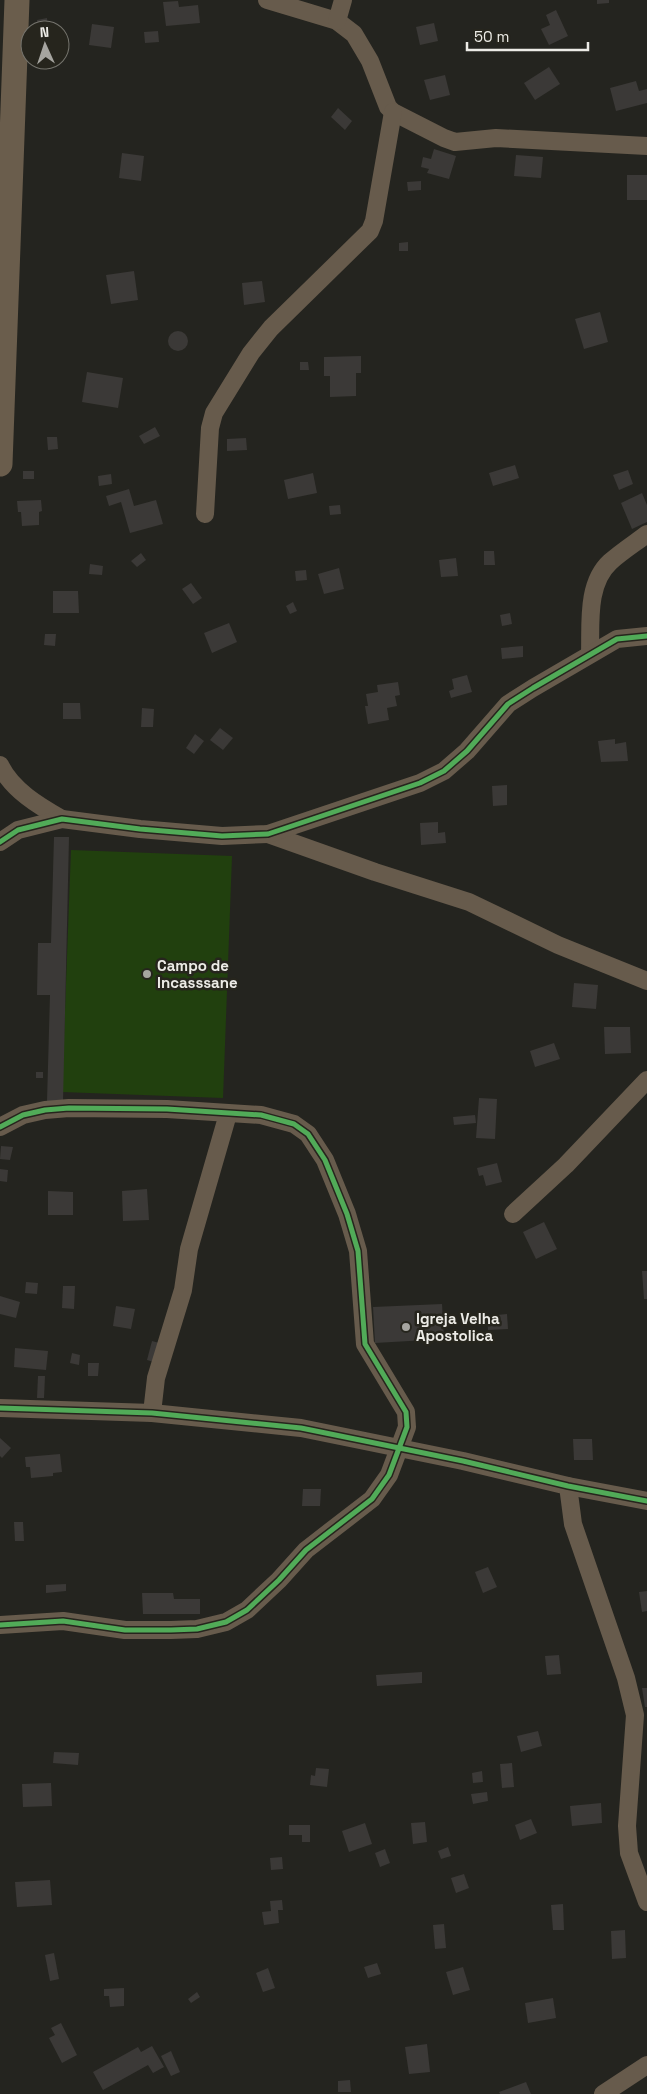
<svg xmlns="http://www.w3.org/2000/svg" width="647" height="2094" viewBox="0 0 647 2094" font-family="'Space Grotesk',sans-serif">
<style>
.green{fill:#21400e}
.building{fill:#3b3937}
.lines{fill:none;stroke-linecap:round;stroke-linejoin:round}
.street{stroke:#675b4c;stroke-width:18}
.secondary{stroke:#6a5d4c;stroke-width:25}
.cycleway-casing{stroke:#26251d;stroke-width:8}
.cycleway{stroke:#51ab58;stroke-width:5}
.poi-dot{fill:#a6a5a0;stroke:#26251d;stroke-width:2}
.labels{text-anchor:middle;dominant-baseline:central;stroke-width:5;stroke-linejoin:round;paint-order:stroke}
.poi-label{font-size:15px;font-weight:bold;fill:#ecebe6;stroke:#26251d;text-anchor:start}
</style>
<rect width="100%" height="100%" fill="#24241f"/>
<polygon class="green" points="71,850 232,856 223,1098 62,1092"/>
<g class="building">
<polygon points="597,0 609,0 609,3 597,4"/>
<polygon points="178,1 179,7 198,5 200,23 166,26 163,2"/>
<polygon points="556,10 568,36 549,45 541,29 550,25 546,15"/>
<polygon points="47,18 48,30 38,30 37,20"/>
<polygon points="434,23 438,41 420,45 416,27"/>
<polygon points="92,24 114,27 111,48 89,45"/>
<polygon points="158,31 159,42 145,43 144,32"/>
<polygon points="549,67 560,84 535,100 524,83"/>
<polygon points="445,75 450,95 430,100 424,80"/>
<polygon points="636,81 639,91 647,89 647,103 616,111 610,88"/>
<polygon points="338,108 352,121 345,130 331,117"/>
<polygon points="434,149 456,156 449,179 427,173 429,169 421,167 423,157 431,159"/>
<polygon points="122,153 144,156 141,181 119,178"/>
<polygon points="516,155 543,157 541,178 514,176"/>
<rect x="627" y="175" width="20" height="25"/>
<polygon points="421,181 421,190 408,191 407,182"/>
<polygon points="408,242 408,251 399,251 399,243"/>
<polygon points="134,271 138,300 111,304 106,275"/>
<polygon points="262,281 265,302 244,305 242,283"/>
<polygon points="600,312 608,342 584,349 575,319"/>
<circle cx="178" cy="341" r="10"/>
<polygon points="361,356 361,373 356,373 356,396 330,397 330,376 324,376 324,357"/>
<polygon points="300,362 308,362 309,370 300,370"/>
<polygon points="87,372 123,378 118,408 82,402"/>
<polygon points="155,427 160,436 144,444 139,436"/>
<polygon points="47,437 57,437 58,449 48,450"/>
<polygon points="246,438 247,450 227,451 227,439"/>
<polygon points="515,465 519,478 493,486 489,473"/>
<polygon points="628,470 633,484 619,490 613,475"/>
<rect x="23" y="471" width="11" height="8"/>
<polygon points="313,473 317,493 288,499 284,480"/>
<polygon points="111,474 112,484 99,486 98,476"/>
<polygon points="129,489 134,506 156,500 163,524 130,533 121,502 109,506 106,496"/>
<polygon points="642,493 647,505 647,522 632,529 621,503"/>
<polygon points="41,500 42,511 39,512 39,525 22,526 21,512 18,512 17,501"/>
<polygon points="340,505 341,514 330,515 329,506"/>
<polygon points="484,551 494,551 495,565 484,565"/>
<polygon points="141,553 146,560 137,567 131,561"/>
<polygon points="456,558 458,576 441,577 439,560"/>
<polygon points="90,564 103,566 102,575 89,574"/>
<polygon points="339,568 344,589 324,594 318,574"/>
<polygon points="306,570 307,580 296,581 295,571"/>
<polygon points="191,583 202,598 193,604 182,589"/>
<polygon points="53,591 78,591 79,613 53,613"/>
<polygon points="293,602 297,611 290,614 286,606"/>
<polygon points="510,613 512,624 502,626 500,615"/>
<polygon points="229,623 237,642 212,653 204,633"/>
<polygon points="45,634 56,634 55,646 44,645"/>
<polygon points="523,646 523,657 502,659 501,648"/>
<polygon points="467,675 472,692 451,698 449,691 454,689 452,679"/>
<polygon points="398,682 400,695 395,696 397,706 387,708 389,720 368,724 365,706 368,706 366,694 378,692 377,685"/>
<polygon points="63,703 80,703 81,719 63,719"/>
<polygon points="142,708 154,709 153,727 141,727"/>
<polygon points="220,728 233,738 223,750 210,740"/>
<polygon points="195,734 204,741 194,754 186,748"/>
<polygon points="615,739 615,744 626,742 628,761 601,762 598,741"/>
<polygon points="507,785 507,805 493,806 492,786"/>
<polygon points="438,822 438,833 445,832 446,843 421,845 420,823"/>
<polygon points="54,837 69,837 63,1102 47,1102 50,995 37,995 38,943 51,943"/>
<polygon points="574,983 598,985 596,1009 572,1007"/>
<polygon points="604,1027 630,1027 631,1053 605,1054"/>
<polygon points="554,1043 560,1059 535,1067 530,1051"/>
<rect x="36" y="1072" width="7" height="6"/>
<polygon points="479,1098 497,1099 495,1139 476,1138"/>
<polygon points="475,1115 476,1123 454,1125 453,1117"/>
<polygon points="1,1146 13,1147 10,1160 0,1159"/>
<polygon points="497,1163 502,1182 486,1186 483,1175 479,1176 477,1168"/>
<polygon points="0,1169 8,1170 7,1182 0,1181"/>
<polygon points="147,1189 149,1220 123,1221 122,1191"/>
<polygon points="48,1191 73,1192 73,1215 48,1215"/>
<polygon points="544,1222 557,1249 536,1259 523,1232"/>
<polygon points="642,1271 647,1271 647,1299 644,1299"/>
<polygon points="26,1282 38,1283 37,1294 25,1293"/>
<polygon points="63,1286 75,1286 74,1309 62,1308"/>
<polygon points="0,1296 20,1302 16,1318 0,1314"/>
<polygon points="442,1304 444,1339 375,1343 373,1307"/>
<polygon points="116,1306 135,1309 131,1329 113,1326"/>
<polygon points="507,1314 508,1329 488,1330 487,1316"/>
<polygon points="152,1341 163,1344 157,1363 147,1360"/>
<polygon points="15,1348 48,1351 46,1370 14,1367"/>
<polygon points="72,1353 80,1355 79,1365 70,1363"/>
<polygon points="88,1363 99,1363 98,1376 88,1376"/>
<polygon points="38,1376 45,1376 44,1398 37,1398"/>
<polygon points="0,1438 11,1448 2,1458 0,1456"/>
<polygon points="573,1439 592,1439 593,1460 574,1460"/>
<polygon points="60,1454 62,1472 53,1473 53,1476 31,1478 30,1467 26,1467 25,1457"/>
<polygon points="303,1489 321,1489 320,1506 302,1506"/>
<polygon points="14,1522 23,1522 24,1541 15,1541"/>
<polygon points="488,1567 497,1587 483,1593 475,1572"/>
<polygon points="66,1584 66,1591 46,1593 46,1585"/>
<polygon points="647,1591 647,1611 642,1612 639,1592"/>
<polygon points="142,1593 173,1593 174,1599 200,1599 200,1614 143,1614"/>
<polygon points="559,1655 561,1674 547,1675 545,1656"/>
<polygon points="422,1672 422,1683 377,1686 376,1675"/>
<polygon points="642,1688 647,1688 647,1707 645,1707"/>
<polygon points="538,1731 542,1746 521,1752 517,1736"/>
<polygon points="54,1752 79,1753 78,1765 53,1763"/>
<polygon points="512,1763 514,1787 502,1788 500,1764"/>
<polygon points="316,1768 329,1769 327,1787 310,1785 311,1775 315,1776"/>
<polygon points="482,1771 483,1782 473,1783 472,1773"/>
<polygon points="51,1783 52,1806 23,1807 22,1784"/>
<polygon points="487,1792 488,1801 473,1804 471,1794"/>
<polygon points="601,1803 602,1823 572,1826 570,1806"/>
<polygon points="531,1819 537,1833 520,1840 515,1825"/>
<polygon points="425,1822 427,1842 413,1844 411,1823"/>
<polygon points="365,1823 372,1844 349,1852 342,1831"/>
<polygon points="289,1825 310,1825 310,1842 302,1842 302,1835 289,1835"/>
<polygon points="448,1847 451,1856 441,1859 438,1851"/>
<polygon points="385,1849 390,1863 380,1867 375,1853"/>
<polygon points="282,1857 283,1869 271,1870 270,1858"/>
<polygon points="464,1874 469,1888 456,1893 451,1878"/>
<polygon points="50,1880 52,1905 17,1907 15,1882"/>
<polygon points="282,1900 283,1910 278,1910 279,1923 264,1925 262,1912 271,1911 270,1901"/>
<polygon points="563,1904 564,1930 553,1930 551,1905"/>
<polygon points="444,1924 446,1948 435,1949 433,1925"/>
<polygon points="625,1930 626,1958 612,1959 611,1931"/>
<polygon points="54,1953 59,1979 50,1981 45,1955"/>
<polygon points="377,1963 381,1974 368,1978 364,1967"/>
<polygon points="463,1967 470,1990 453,1995 446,1972"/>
<polygon points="268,1968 275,1988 263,1992 256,1973"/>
<polygon points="124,1988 124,2006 110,2007 109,1996 104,1996 104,1989"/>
<polygon points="197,1992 200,1997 191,2003 188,1999"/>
<polygon points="553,1998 556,2018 528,2023 525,2003"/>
<polygon points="61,2023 77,2055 62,2063 49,2038 55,2035 51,2028"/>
<polygon points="427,2044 430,2072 409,2074 405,2047"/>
<polygon points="152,2046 164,2067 153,2073 148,2065 103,2090 93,2072 138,2047 141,2052"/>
<polygon points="171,2051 180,2072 171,2076 161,2056"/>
<polygon points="350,2080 351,2092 338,2092 338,2081"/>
<polygon points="526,2082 531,2094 500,2094 499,2092"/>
</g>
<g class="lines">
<g class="street">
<polyline points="267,0 337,21 354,34 370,61 388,107 393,112 444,138 455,142 496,138 647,146"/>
<polyline points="337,21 343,0"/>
<polyline points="205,514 210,428 214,413 251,353 271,328 370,231 374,221 393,112"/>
<path d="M590,654c1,-29 -4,-70 20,-92 11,-10 25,-19 37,-28"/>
<path d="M0,765c12,25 39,41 62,54"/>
<polyline points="268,834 375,872 469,902 558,945 647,981"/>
<polyline points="0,842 18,830 62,819 140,829 222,836 268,834 420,783 444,771 467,751 508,704 533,688 617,639 647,636"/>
<polyline points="0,1127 23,1115 45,1110 69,1108 167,1109 261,1115 294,1124 308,1134 325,1160 347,1214 358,1251 365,1344 406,1412 407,1427 389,1475 372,1499 306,1550 279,1580 247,1610 226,1622 197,1629 171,1630 125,1630 63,1621 0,1625"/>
<polyline points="513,1214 566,1165 647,1080"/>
<polyline points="0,1408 152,1413 301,1428 463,1461 568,1486 647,1501"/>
<polyline points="152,1413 156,1378 183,1290 189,1249 228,1114"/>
<polyline points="568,1486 573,1524 626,1678 635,1715 627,1826 629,1853 647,1902"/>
<polyline points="603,2094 647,2065"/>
</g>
<polyline class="secondary" points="0,464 17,0"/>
<g class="cycleway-casing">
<g id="cycleway">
<polyline points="0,842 18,830 62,819 140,829 222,836 268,834 420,783 444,771 467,751 508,704 533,688 617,639 647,636"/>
<polyline points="0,1127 23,1115 45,1110 69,1108 167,1109 261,1115 294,1124 308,1134 325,1160 347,1214 358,1251 365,1344 406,1412 407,1427 389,1475 372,1499 306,1550 279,1580 247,1610 226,1622 197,1629 171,1630 125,1630 63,1621 0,1625"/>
<polyline points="0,1408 152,1413 301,1428 463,1461 568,1486 647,1501"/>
</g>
</g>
<use href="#cycleway" class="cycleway"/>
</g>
<g class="poi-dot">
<circle cx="147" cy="974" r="5"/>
<circle cx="406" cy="1327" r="5"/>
</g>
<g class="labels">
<g class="poi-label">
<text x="157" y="965">Campo de<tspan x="157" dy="17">Incasssane</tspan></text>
<text x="416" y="1318">Igreja Velha<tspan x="416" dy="17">Apostolica</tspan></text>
</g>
</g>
<g transform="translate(45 45) rotate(357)"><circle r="24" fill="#26251d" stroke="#75746d"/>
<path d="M0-4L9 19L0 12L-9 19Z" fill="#a6a5a0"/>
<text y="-8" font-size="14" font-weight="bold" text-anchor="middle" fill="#ecebe6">N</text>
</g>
<path d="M467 42v8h121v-8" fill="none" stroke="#ecebe6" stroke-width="2.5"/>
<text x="474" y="42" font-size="15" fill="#ecebe6" stroke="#26251d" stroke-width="4" paint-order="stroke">50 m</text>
</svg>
